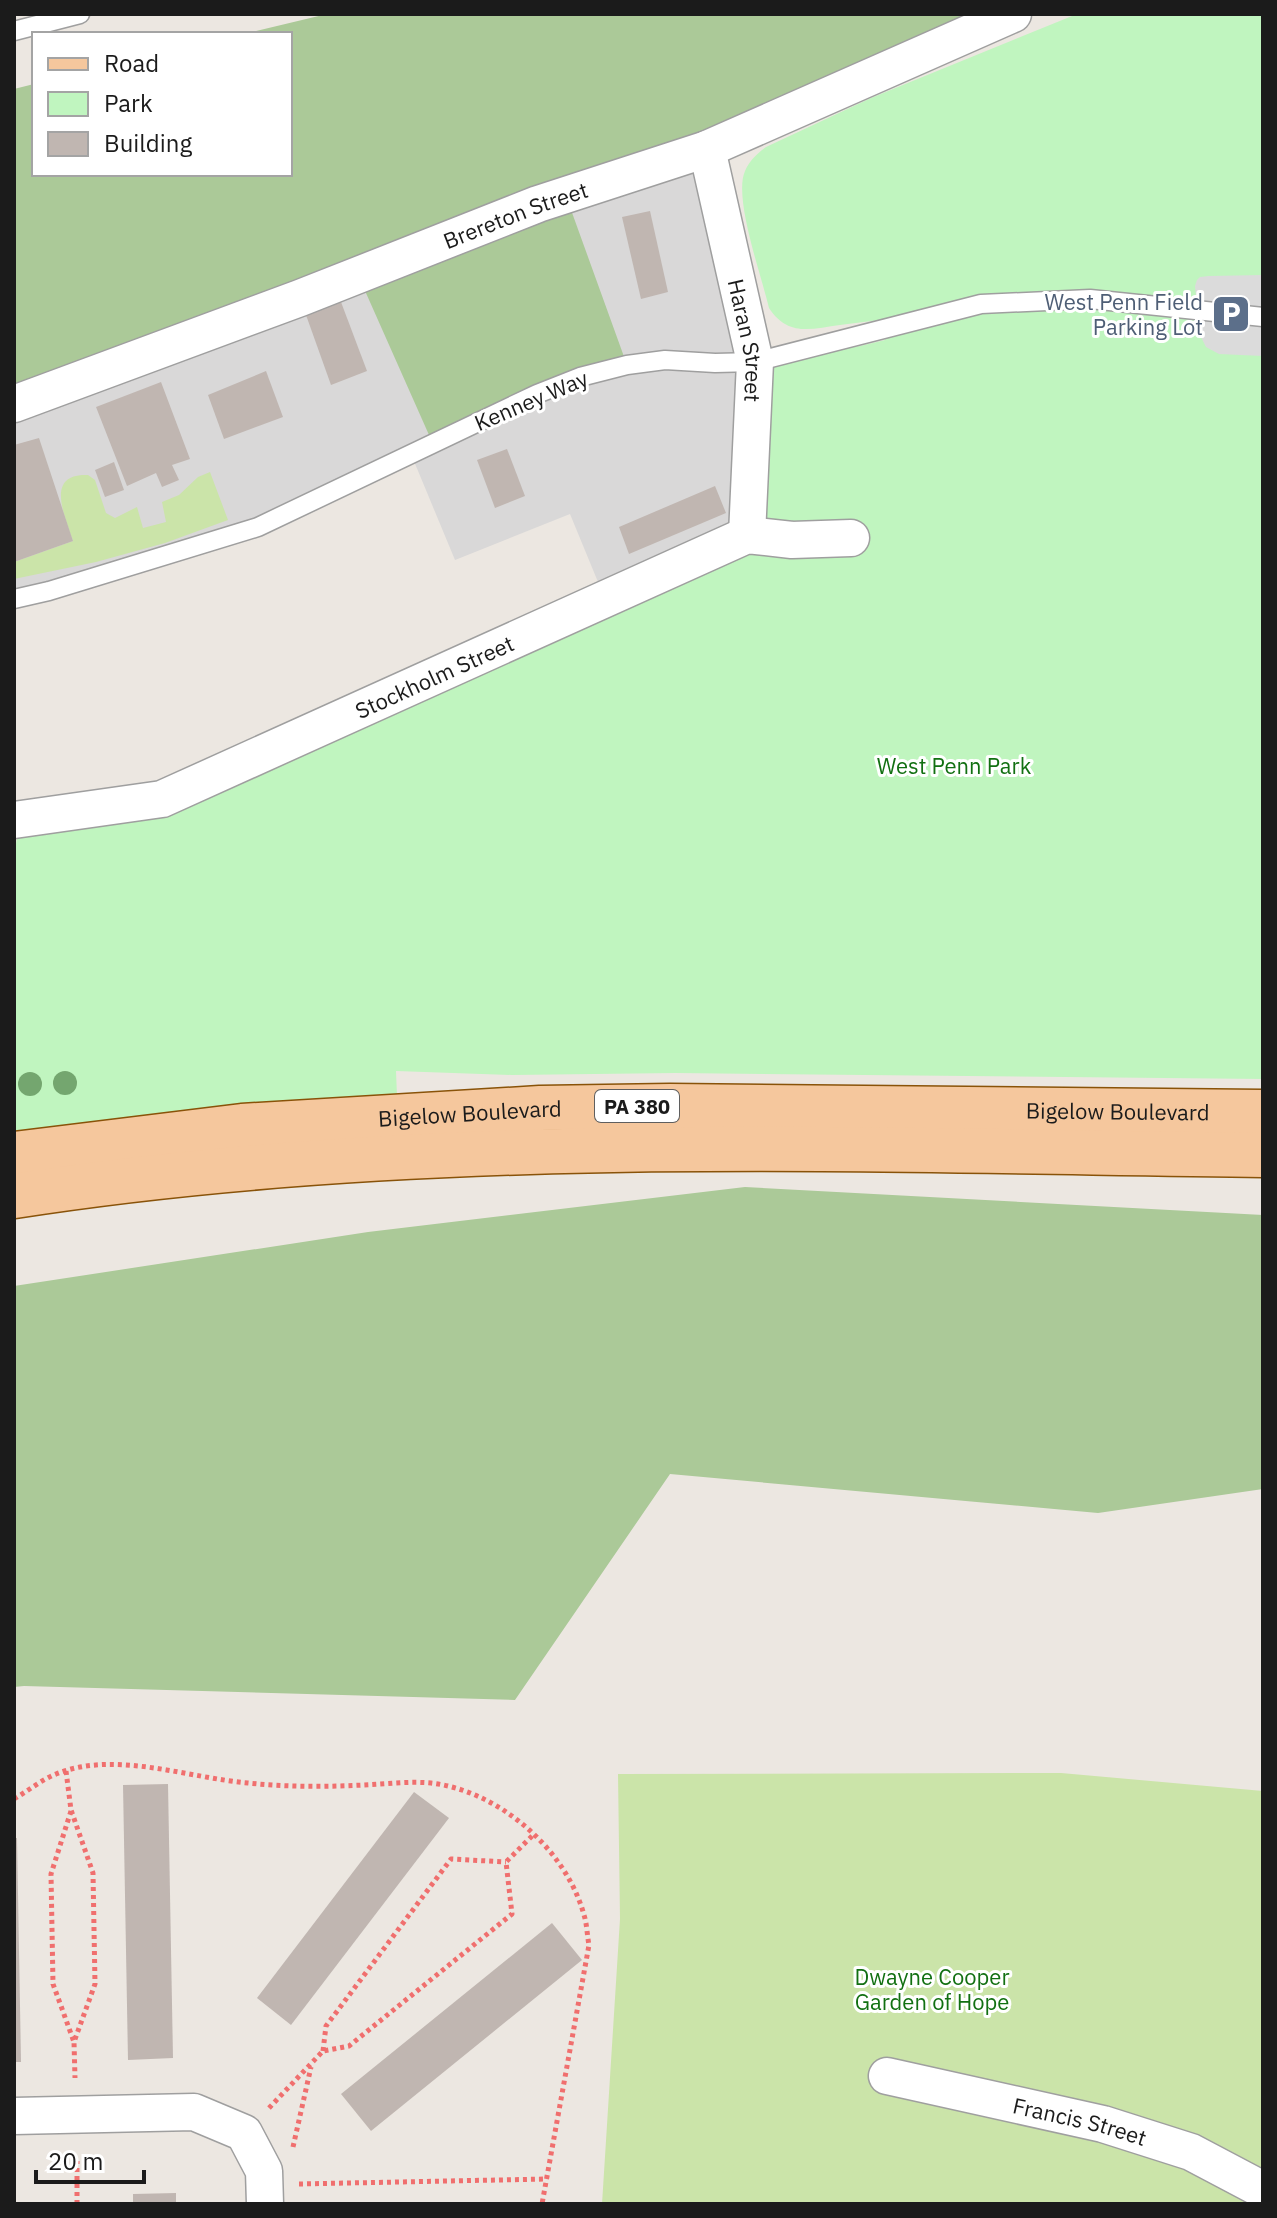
<svg xmlns="http://www.w3.org/2000/svg" width="1277" height="2218" viewBox="0 0 1277 2218" font-family="'IBM Plex Sans',sans-serif">
<style>
.residential{fill:#d9d8d8}
.grass{fill:#cbe4a9}
.forest{fill:#abc998}
.park{fill:#c0f5bf}
.parking{fill:#dbdbdb}
.building{fill:#c0b6b1}
.lines{fill:none;stroke-linecap:round;stroke-linejoin:round}
.service-casing{stroke:#9f9f9f;stroke-width:21}
.minor-casing{stroke:#9f9f9f;stroke-width:39}
.primary-casing{stroke:#895309;stroke-width:47}
.path{stroke:#f06f6e;stroke-width:5;stroke-dasharray:4 4;stroke-linecap:butt}
.service{stroke:#fff;stroke-width:18}
.minor{stroke:#fff;stroke-width:36}
.primary{stroke:#f5c79d;stroke-width:44}
.tree{fill:#74a66f}
.labels{text-anchor:middle;dominant-baseline:central;stroke-width:6;stroke-linejoin:round;paint-order:stroke}
.shield{fill:#fff;stroke:#5f5f5f;stroke-width:2}
.shield-label{font-size:20px;font-weight:bold;fill:#1b1b1b}
.street-label{font-size:22px;fill:#1b1b1b;stroke:#fff}
.service-label{font-size:22px;fill:#4e5e75;stroke:#fff;text-anchor:end}
.park-label{font-size:22px;fill:#127012;stroke:#fff}
</style>
<rect width="100%" height="100%" fill="#ece7e1"/>
<polygon class="residential" points="707,149 755,362 747,535 605,599 570,514 455,560 411,454 258,527 14,599 14,404 359,275 433,443 566,195"/>
<g class="grass">
<path d="M210,472l18,48 -63,23 -69,19 -82,17v-17l59,-21c-8,-25 -29,-68 15,-66l7,5 11,33 9,5 22,-11 6,21 23,-6 -4,-20 17,-7 19,-18z"/>
<polygon points="1061,1773 1263,1791 1263,2204 602,2204 620,1919 618,1774"/>
</g>
<g class="forest">
<polygon points="327,14 1013,14 566,196 627,365 433,444 358,275 14,404 14,89 34,84 34,174 290,174 290,34 243,34"/>
<polygon points="745,1187 1263,1215 1263,1489 1098,1513 670,1474 515,1700 24,1686 14,1687 14,1286 368,1232"/>
</g>
<path class="park" d="M1077,14h186v1065l-587,-6 -164,2 -116,-4 1,25 -93,3 -290,33v-275l6,-39 142,-19 584,-264 9,-173 105,-16 25,-6 -5,-20c-14,2 -27,3 -40,5 -29,4 -52,12 -71,-17 -7,-31 -36,-110 -24,-137 5,-11 12,-17 21,-24l105,-49z"/>
<polygon class="parking" points="1263,275 1263,356 1219,354 1206,347 1200,335 1195,286 1197,280 1200,277 1209,276"/>
<g class="building">
<polygon points="650,211 668,292 641,299 622,217"/>
<polygon points="341,302 367,371 331,385 306,315"/>
<polygon points="266,371 283,417 224,439 208,395"/>
<polygon points="161,382 190,459 172,465 179,480 162,487 156,473 127,486 96,407"/>
<polygon points="39,438 73,541 14,562 14,445"/>
<polygon points="507,449 525,496 495,508 477,460"/>
<polygon points="114,462 124,490 105,497 95,470"/>
<polygon points="715,486 726,513 629,554 619,527"/>
<polygon points="168,1784 173,2058 128,2060 123,1785"/>
<polygon points="414,1792 449,1818 291,2025 257,1998"/>
<polygon points="14,1838 17,1838 21,2062 14,2062"/>
<polygon points="552,1923 582,1960 371,2131 341,2094"/>
<polygon points="176,2193 176,2204 133,2204 133,2194"/>
</g>
<g class="lines">
<g class="service-casing">
<g id="service">
<polyline points="14,31 80,14"/>
<polyline points="14,599 49,591 258,527 537,394 580,377 627,365 665,360 715,363 755,362 981,304 1090,299 1263,317"/>
</g>
</g>
<g class="minor-casing">
<g id="minor">
<path id="s1" d="M707,149l48,213 -8,173"/>
<path id="s2" d="M14,404l286,-106 238,-94 169,-55 306,-135"/>
<path id="s3" d="M14,820l148,-21 585,-264 45,5 59,-2"/>
<path id="s4" d="M887,2076l216,48 88,28 72,38"/>
<polyline points="14,2116 194,2112 244,2133 264,2171 265,2204"/>
</g>
</g>
<g class="primary-casing">
<g id="primary">
<path id="s5" d="M14,1154l228,-28 298,-18 130,-2 593,6"/>
<path d="M14,1196c413,-64 833,-46 1249,-41"/>
</g>
</g>
<g class="path">
<polyline points="66,1771 71,1810 93,1873 95,1984 74,2042 75,2078"/>
<path d="M14,1799c14,-8 27,-19 42,-25 59,-24 132,4 192,9 38,4 78,4 116,2 22,-1 45,-4 67,-2 68,8 135,66 153,132 3,9 3,20 5,30l-47,259"/>
<polyline points="71,1811 51,1874 53,1984 74,2042"/>
<polyline points="323,2051 326,2026 451,1859 506,1862"/>
<polyline points="269,2108 323,2051 349,2046 512,1914 506,1862 534,1834"/>
<polyline points="293,2147 311,2067"/>
<polyline points="299,2184 547,2179"/>
<polyline points="77,2204 77,2161"/>
</g>
<use href="#service" class="service"/>
<use href="#minor" class="minor"/>
<use href="#primary" class="primary"/>
</g>
<g class="tree">
<circle cx="65" cy="1083" r="12"/>
<circle cx="30" cy="1084" r="12"/>
</g>
<defs>
<g id="parking-square" transform="scale(2)"><rect x="-9" y="-9" width="18" height="18" rx="4" fill="#5c6f8a" stroke="#fff"/><path d="M-3.5-5.5H1a3.5 3.5 0 0 1 0 7H-1V5.5H-3.5ZM-1-3.4V-.6H.8a1.4 1.4 0 0 0 0-2.8Z" fill="#fff"/></g>
</defs>
<g fill-rule="evenodd">
<use href="#parking-square" x="1231" y="314"/>
</g>
<g class="labels">
<rect class="shield" x="595" y="1090" width="84" height="32" rx="6"/>
<g class="shield-label">
<text x="637" y="1106">PA 380</text>
</g>
<g class="street-label">
<text stroke="none"><textPath href="#s2" startOffset="536">Brereton Street</textPath></text>
<text stroke="none"><textPath href="#s1" startOffset="196">Haran Street</textPath></text>
<text transform="translate(531 400) rotate(-23)">Kenney Way</text>
<text stroke="none"><textPath href="#s3" startOffset="448">Stockholm Street</textPath></text>
<text stroke="none"><textPath href="#s5" startOffset="1106">Bigelow Boulevard</textPath></text>
<text stroke="none"><textPath href="#s5" startOffset="458">Bigelow Boulevard</textPath></text>
<text stroke="none"><textPath href="#s4" startOffset="198">Francis Street</textPath></text>
</g>
<g class="service-label">
<text x="1203" y="301">West Penn Field<tspan x="1203" dy="25">Parking Lot</tspan></text>
</g>
<g class="park-label">
<text x="954" y="765">West Penn Park</text>
<text x="932" y="1976">Dwayne Cooper<tspan x="932" dy="25">Garden of Hope</tspan></text>
</g>
</g>
<rect width="1277" height="2218" fill="none" stroke="#1b1b1b" stroke-width="32"/>
<rect x="32" y="32" width="260" height="144" fill="#ffffff" stroke="#a4a4a4" stroke-width="2"/>
<rect x="48" y="58" width="40" height="12" fill="#f5c79d" stroke="#a4a4a4" stroke-width="2"/>
<text x="104" y="72" font-size="24" fill="#1b1b1b">Road</text>
<rect x="48" y="92" width="40" height="24" fill="#c0f5bf" stroke="#a4a4a4" stroke-width="2"/>
<text x="104" y="112" font-size="24" fill="#1b1b1b">Park</text>
<rect x="48" y="132" width="40" height="24" fill="#c0b6b1" stroke="#a4a4a4" stroke-width="2"/>
<text x="104" y="152" font-size="24" fill="#1b1b1b">Building</text>
<path d="M36 2170v12h108v-12" fill="none" stroke="#1b1b1b" stroke-width="4"/>
<text x="48" y="2170" font-size="24" fill="#1b1b1b" stroke="#ffffff" stroke-width="6" paint-order="stroke">20 m</text>
</svg>
